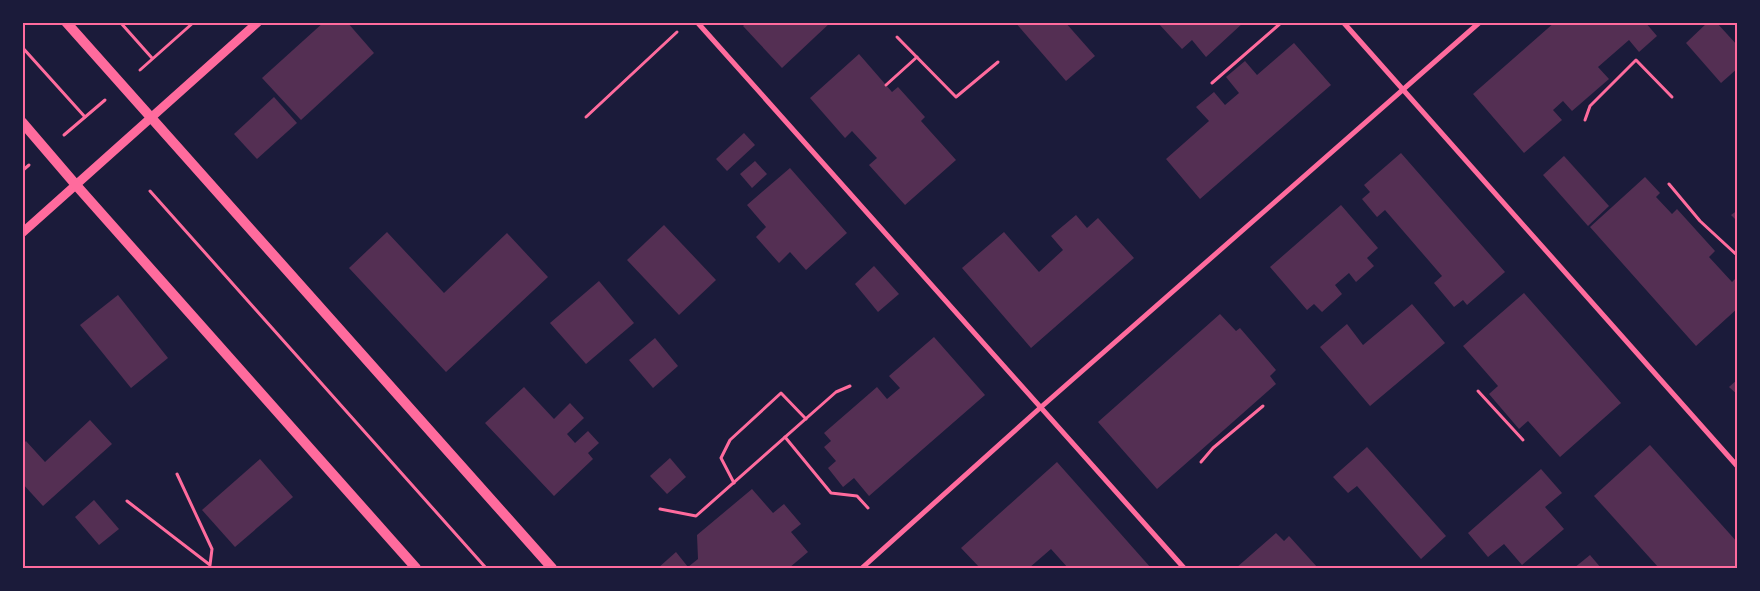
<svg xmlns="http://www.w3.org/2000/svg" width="1760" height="591" viewBox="0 0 1760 591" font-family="Poppins,sans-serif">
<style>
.building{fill:#542f53}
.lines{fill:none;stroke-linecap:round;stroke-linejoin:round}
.path{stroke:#ff6b9d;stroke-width:3}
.minor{stroke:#ff6b9d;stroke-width:5}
.tertiary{stroke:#ff6b9d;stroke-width:9}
.secondary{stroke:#ff6b9d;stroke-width:10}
.neatline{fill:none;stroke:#ff6b9d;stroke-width:2}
</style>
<rect width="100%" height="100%" fill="#1b1b3a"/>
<g class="building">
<polygon points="324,22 347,22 374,53 301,120 262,78"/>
<polygon points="747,22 831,22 782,68 743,26"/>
<polygon points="1015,22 1065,22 1095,56 1066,81"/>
<polygon points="1160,22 1244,22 1206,57 1192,40 1182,49 1159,24"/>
<polygon points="1555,22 1645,22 1657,36 1639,52 1629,40 1598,67 1609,79 1572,111 1563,101 1553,110 1562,120 1524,153 1473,94"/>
<polygon points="1708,22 1716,22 1738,46 1738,68 1721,83 1686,43"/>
<polygon points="1294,43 1331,85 1200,199 1166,159 1209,121 1196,107 1214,92 1225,105 1239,93 1226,77 1245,61 1257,75"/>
<polygon points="859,54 892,92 898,87 925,117 921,121 956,160 905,205 869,165 877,158 852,131 845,138 810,98"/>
<polygon points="274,97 297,123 257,159 234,134"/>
<polygon points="744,133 755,145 727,171 716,159"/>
<polygon points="1401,153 1505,272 1467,305 1463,300 1454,307 1434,283 1442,276 1385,210 1377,217 1362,199 1370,192 1364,185"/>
<polygon points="1564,156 1609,206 1588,226 1543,175"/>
<polygon points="755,161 767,174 752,188 740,174"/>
<polygon points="790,168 847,233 806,270 790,252 779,263 756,237 766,227 747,205"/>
<polygon points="1645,177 1660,193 1656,197 1672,214 1677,209 1715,251 1709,257 1732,282 1738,276 1738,308 1696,346 1590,227"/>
<polygon points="1341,205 1378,248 1367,258 1374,266 1356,282 1349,273 1335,285 1342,294 1322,312 1314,304 1307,310 1270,267"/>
<polygon points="1738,210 1738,222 1731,215"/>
<polygon points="1076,215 1087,228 1098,218 1134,258 1031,348 962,268 1004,232 1039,272 1063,250 1051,236"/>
<polygon points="664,225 716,280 679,315 627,260"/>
<polygon points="387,232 444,293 507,233 548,277 446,372 349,268"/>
<polygon points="874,266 899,294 878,312 855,284"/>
<polygon points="599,281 634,323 586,364 550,323"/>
<polygon points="1524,293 1621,403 1560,457 1528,421 1519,429 1489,394 1498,386 1463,346"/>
<polygon points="118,295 168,358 131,388 80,325"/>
<polygon points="1412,304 1445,343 1370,406 1320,347 1347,324 1363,345"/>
<polygon points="1220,314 1236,331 1240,328 1276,370 1270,376 1276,384 1157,489 1098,422"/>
<polygon points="934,337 985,395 869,496 854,478 843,487 828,468 836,461 824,447 831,441 824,433 877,387 887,399 900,388 889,376"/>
<polygon points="655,338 678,366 653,388 629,360"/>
<polygon points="1738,379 1738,395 1729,387"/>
<polygon points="524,387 554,419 570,403 584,418 567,434 575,443 588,431 599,443 588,453 593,459 554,496 485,423"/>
<polygon points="90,420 112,444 43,506 22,483 22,445 26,441 45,462"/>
<polygon points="1650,445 1738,543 1738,568 1659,568 1594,496"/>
<polygon points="1367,447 1446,536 1421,559 1357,486 1348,493 1333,477"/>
<polygon points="670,458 686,477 667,494 650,476"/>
<polygon points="260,459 293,497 235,547 202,510"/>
<polygon points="1057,462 1151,568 1068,568 1051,549 1029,568 980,568 961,548"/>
<polygon points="1541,469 1562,493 1545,507 1564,529 1522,565 1504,544 1488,557 1468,533"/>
<polygon points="752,489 773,513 784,504 801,524 791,532 808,552 789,568 658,568 676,552 688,567 698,559 697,535"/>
<polygon points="94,500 119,529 99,545 75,517"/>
<polygon points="1276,533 1284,541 1289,536 1318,568 1236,568"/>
<polygon points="1590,555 1601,568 1574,568"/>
</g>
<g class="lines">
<g class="path">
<polyline points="120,22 152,58"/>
<polyline points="897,37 956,97 998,62"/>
<polyline points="22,47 85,117"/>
<polyline points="140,70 194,22"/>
<polyline points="1212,83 1282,22"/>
<polyline points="886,85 917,57"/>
<polyline points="586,117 677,32"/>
<polyline points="1585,120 1590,106 1636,60 1672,97"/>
<polyline points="64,135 105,100"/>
<polyline points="22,171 29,165"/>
<polyline points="1669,184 1700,221 1738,256"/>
<polyline points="150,191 486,568"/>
<polyline points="1478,391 1523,440"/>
<polyline points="785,437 831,493 857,496 868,508"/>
<polyline points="1201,462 1213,448 1263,406"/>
<polyline points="734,483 721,458 730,440 781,393 806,419"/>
<polyline points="127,501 210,565 212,549 177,474"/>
<polyline points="660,509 696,516 836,392 850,386"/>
</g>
<g class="minor">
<polyline points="697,22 1184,568"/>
<polyline points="1343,22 1738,467"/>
<polyline points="862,568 1040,408 1480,22"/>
</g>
<polyline class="tertiary" points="22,233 258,22"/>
<g class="secondary">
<polyline points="66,22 552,568"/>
<polyline points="22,122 76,185 416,568"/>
</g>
</g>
<rect width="1760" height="591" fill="none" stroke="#1b1b3a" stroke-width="48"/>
<rect x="24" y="24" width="1712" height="543" class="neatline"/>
</svg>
